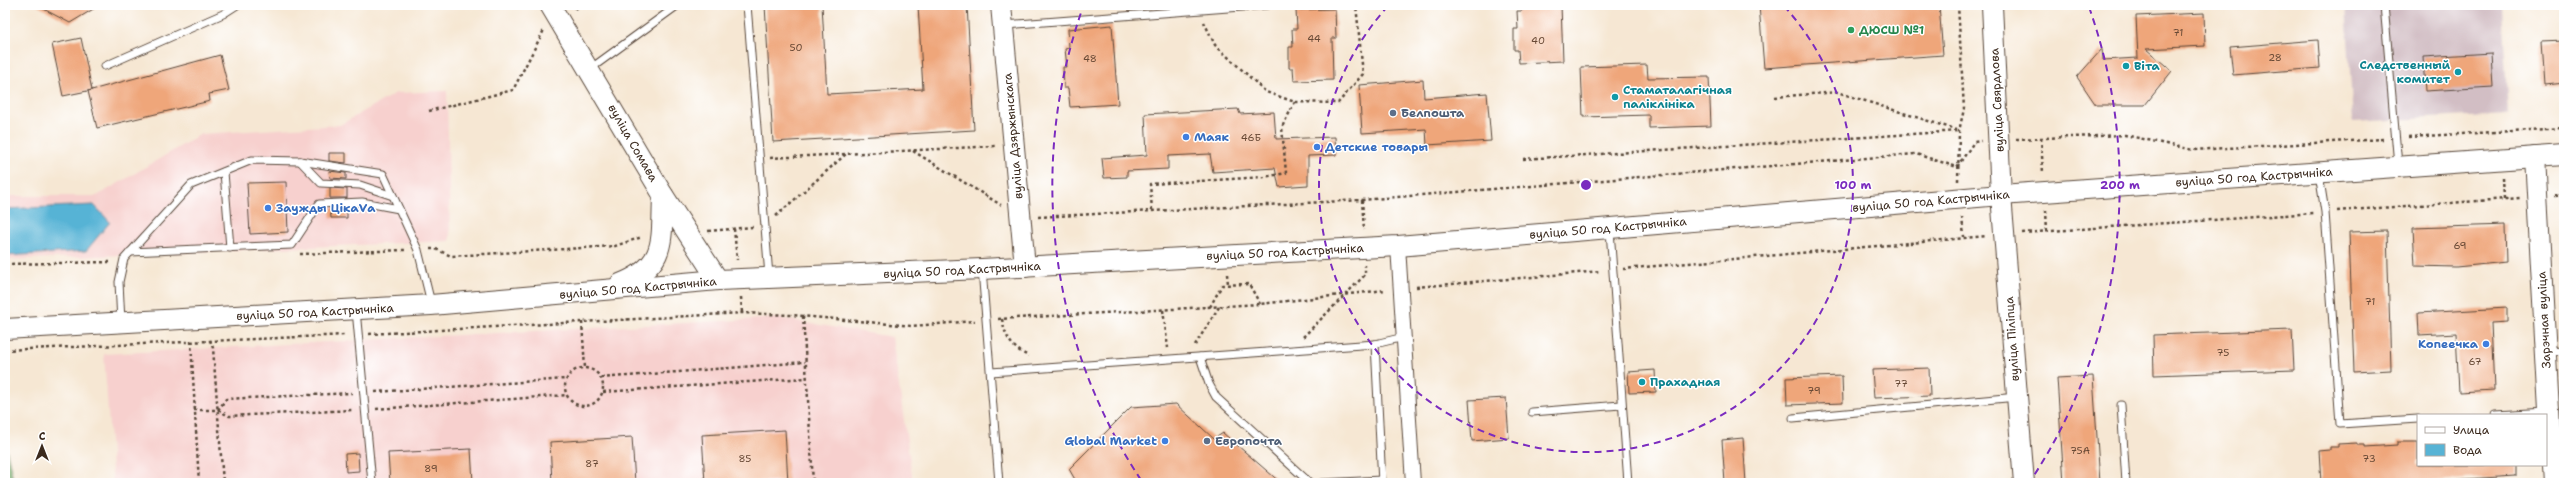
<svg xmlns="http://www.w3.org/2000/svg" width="2569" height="488" viewBox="0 0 2569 488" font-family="'Shantell Sans',sans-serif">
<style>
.built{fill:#f7d0ce}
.industrial{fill:#d2bec4}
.forest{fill:#74ac6b;stroke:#586b44}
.water{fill:#57b3d5;stroke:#496e7a}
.building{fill:#efa67a}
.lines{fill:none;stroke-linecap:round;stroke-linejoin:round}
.lane-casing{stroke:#574639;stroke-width:9}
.street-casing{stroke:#574639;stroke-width:16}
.secondary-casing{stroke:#574639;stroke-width:22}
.path{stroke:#574639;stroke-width:2.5;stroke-dasharray:3 3;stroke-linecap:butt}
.lane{stroke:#fff;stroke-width:7}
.street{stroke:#fff;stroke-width:14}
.secondary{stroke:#fff;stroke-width:20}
.ring{fill:none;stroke:#7b2cbf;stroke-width:2;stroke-dasharray:7 5}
.leisure-dot{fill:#2e9e5b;stroke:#fff;stroke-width:1.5}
.culture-dot{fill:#0f9aa8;stroke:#fff;stroke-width:1.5}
.service-dot{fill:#5c6f8a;stroke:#fff;stroke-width:1.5}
.shop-dot{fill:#3f7fe0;stroke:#fff;stroke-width:1.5}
.labels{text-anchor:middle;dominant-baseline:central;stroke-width:3;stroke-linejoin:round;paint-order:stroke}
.number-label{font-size:10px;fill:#684935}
.leisure-label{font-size:12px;font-weight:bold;fill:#27864d;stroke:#fff;text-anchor:start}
.culture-label{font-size:12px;font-weight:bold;fill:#0d838f;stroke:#fff;text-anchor:start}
.street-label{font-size:12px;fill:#3b2a1e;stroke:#fff}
.service-label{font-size:12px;font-weight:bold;fill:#4e5e75;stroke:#fff;text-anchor:start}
.shop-label{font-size:12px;font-weight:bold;fill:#366cbe;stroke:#fff;text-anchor:start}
.centre{fill:#7b2cbf;stroke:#fff;stroke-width:2}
.ring-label{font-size:12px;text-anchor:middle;font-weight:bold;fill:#7b2cbf;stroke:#fff;stroke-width:3;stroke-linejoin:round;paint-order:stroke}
</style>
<rect width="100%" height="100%" fill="#fff"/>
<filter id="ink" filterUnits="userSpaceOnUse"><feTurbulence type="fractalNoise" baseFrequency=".025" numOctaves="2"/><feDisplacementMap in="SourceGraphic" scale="8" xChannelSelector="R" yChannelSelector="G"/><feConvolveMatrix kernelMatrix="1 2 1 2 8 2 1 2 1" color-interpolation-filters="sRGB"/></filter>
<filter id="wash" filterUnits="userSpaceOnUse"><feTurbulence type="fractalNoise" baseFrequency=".012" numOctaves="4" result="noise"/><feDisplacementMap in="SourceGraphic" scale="16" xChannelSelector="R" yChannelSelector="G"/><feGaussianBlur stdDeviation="0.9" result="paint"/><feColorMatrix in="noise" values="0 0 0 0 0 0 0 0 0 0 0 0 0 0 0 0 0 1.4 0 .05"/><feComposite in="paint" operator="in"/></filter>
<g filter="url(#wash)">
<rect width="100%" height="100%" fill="#f6e7d3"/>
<g class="built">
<polygon points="447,91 450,241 5,260 5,196 97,196 201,134 340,125 396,93"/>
<polygon points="778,318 892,337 913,483 113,483 104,354"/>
</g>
<polygon class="industrial" points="2346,5 2502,5 2508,114 2353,122"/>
<polygon class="forest" points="5,443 14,483 5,483"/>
<polygon class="water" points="94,205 110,222 86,251 5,256 6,209"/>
<g id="blocks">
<g class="building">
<polygon points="36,5 100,5 70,23"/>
<polygon points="765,5 822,5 827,94 923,89 918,5 967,5 974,130 773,142"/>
<polygon points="1521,5 1561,5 1563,61 1519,63 1518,50 1514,50 1514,29 1518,29 1517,11 1522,11"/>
<polygon points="1759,5 1939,5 1943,55 1764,68"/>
<polygon points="1335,9 1336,38 1332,38 1333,80 1294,81 1293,68 1289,68 1289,47 1293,47 1292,29 1297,29 1296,10"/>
<polygon points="2204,13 2205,46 2146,49 2172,71 2145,105 2096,105 2077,77 2102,49 2103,60 2138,58 2136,16"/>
<polygon points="1112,25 1118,104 1070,107 1068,88 1064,88 1063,67 1067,67 1065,49 1069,48 1068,29"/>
<polygon points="81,38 92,90 63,96 52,44"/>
<polygon points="2318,40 2320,68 2233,75 2230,47"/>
<polygon points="2564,41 2564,83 2544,85 2541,42"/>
<polygon points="2491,53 2493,87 2425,91 2423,57"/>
<polygon points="220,55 229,90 209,94 210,101 97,128 88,91"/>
<polygon points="1647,65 1648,78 1709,77 1711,126 1649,128 1649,115 1583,117 1581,67"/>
<polygon points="1423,80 1424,98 1487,93 1491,141 1427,145 1426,129 1362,133 1359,85"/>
<polygon points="1238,109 1240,114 1274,112 1276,139 1335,137 1336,155 1308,156 1308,185 1279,187 1275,168 1213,172 1210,154 1168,156 1168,169 1127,171 1127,177 1104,178 1102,158 1147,155 1145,114"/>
<polygon points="329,153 346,153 346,163 329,161"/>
<polygon points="329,171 346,173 346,179 330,178"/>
<polygon points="286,182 288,232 250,234 247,183"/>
<polygon points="330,188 347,189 347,198 330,198"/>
<polygon points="330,208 347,208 347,218 331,218"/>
<polygon points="2506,225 2507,262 2456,267 2415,266 2413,228"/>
<polygon points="2387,231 2391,370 2354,372 2349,232"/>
<polygon points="2507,308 2507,322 2491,323 2494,390 2459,392 2456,333 2419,335 2418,313"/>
<polygon points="2292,330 2294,370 2154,375 2153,335"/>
<polygon points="1929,368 1930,396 1874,398 1872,370"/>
<polygon points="1655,370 1656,392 1629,393 1628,372"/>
<polygon points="1842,376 1843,403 1787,405 1786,378"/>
<polygon points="2093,376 2100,483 2064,483 2057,378"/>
<polygon points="1506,398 1509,438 1472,441 1469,400"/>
<polygon points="1176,404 1214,439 1223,433 1281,483 1077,483 1069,469 1131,407"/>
<polygon points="785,430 788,483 774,481 705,483 702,435"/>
<polygon points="632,437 635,483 552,483 550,442"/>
<polygon points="1743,438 1746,483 1725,483 1722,440"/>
<polygon points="2397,442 2418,442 2418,465 2516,465 2516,476 2400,483 2321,483 2319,451 2330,450 2330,447 2338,447 2338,444 2357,443 2357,445 2365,445 2365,447 2397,445"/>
<polygon points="471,449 473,483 390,483 388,453"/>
<polygon points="358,453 359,471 346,472 345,454"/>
</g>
</g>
</g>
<g filter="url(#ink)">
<use href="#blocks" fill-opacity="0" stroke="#574639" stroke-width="1"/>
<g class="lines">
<g class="lane-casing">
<g id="lane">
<polyline points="747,5 769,276"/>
<polyline points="2384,5 2398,165"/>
<polyline points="1005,25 1268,5"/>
<polyline points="105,66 223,14 237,5"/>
<polyline points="590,69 678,5"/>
<polyline points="300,161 321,183 360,185 393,196"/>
<polyline points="224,172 230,248"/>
<polyline points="2319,174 2325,212 2340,424 2418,419"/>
<polyline points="1610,230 1628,483"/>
<polyline points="130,252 292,245 319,204 362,202 399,209"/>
<polyline points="982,269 999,483"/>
<polyline points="356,310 372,483"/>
<polyline points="121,322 119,282 124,259 191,185 252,160 300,161 383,174 418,250 431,303"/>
<polyline points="1375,344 1382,483"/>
<polyline points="2546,352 2564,351"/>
<polyline points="1200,357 1209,384 1216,397 1310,483"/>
<polyline points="991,372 1375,344 1404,337"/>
<polyline points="2121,405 2126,483"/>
<polyline points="1532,412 1621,405"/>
<polyline points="2495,415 2548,412"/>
<polyline points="1793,418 2017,397"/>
<polyline points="1321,483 1382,480"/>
</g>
</g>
<g class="street-casing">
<polyline id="street" points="1398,246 1413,483"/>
</g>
<g class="secondary-casing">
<g id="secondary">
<polyline points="550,5 663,195 718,280"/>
<polyline points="1001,5 1025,267"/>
<polyline points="1992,5 2001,195 2024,483"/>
<polyline points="2535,157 2553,483"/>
<path d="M620,284c48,-19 41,-44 43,-89"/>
<polyline points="5,329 431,305 718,280 982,269 1398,246 2001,195 2564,155"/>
</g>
</g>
<g class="path">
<polyline points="575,9 583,5"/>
<polyline points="1204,22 1215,45 1266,92 1295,102 1338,103 1363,74 1356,5"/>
<polyline points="1775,97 1837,92 1957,130"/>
<polyline points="429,111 513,90 544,30"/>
<polyline points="2408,137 2564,128"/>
<polyline points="2041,138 2043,173"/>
<polyline points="2016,139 2125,135 2193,150 2383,139"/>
<polyline points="913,151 1001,205"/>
<polyline points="770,158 995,146"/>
<polyline points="1523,159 1959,131"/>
<polyline points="2503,178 2504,199"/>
<polyline points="1958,181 1959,131 1964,109 1958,5"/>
<polyline points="2555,196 2564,195"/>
<polyline points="1362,200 1364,230"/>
<polyline points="1152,210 1150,184 1264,177 1286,173 1282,127 1295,102"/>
<polyline points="2046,210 2047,232"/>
<polyline points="2337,211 2520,198"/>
<polyline points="776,216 846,154"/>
<polyline points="1038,217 1362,200 1916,154 1957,167 1974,142 1981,141"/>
<polyline points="1962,217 1964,237"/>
<polyline points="734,229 737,260"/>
<polyline points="708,231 753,227"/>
<polyline points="2022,233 2314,213"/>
<polyline points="430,249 436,249 451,256 615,246 642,237"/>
<polyline points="300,254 405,250"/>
<polyline points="5,264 112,262"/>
<polyline points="1623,269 1987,236"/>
<polyline points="1227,274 1228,284"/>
<polyline points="1416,287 1601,271"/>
<polyline points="741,297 742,313"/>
<polyline points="1210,307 1222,285 1249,284 1260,304"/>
<polyline points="1163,310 1168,348"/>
<polyline points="803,316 813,483"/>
<polyline points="998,319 1260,304 1385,290"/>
<path d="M1002,319c3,18 10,30 27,37"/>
<polyline points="582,322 585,368"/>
<polyline points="369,334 742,313 791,315 912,326 975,321"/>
<polyline points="1303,337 1365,275 1365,265"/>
<polyline points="210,340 213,348 223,483"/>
<polyline points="191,341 199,483"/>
<polyline points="1195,345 1219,307"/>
<polyline points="5,350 346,335"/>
<circle cx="584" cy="387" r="19"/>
<polyline points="601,378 805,362"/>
<polyline points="375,392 566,379"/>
<polyline points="603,392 806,378"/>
<polyline points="376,409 567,395"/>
<polyline points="194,410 218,410 226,399 352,393"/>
<polyline points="218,410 229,416 353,410"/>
</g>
<use href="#lane" class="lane"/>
<use href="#street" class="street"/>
<use href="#secondary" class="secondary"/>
</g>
</g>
<g class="ring">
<path d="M1784 6A267 267 0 1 1 1388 6"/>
<path d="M1141 480A534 534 0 0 1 1083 7M2089 7A534 534 0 0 1 2031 480"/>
</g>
<circle class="leisure-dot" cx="1851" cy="30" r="4"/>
<g class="culture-dot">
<circle cx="2126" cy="66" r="4"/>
<circle cx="2458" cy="72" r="4"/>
<circle cx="1615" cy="97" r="4"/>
<circle cx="1642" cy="382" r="4"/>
</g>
<g class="service-dot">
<circle cx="1393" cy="113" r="4"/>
<circle cx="1207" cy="441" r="4"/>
</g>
<g class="shop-dot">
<circle cx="1186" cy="137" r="4"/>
<circle cx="1317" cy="147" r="4"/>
<circle cx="268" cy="208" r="4"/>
<circle cx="2486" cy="344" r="4"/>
<circle cx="1165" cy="441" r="4"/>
</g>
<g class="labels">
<g class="number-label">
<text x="2178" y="32">71</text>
<text x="1314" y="38">44</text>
<text x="1538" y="40">40</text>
<text x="796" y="47">50</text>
<text x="2275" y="57">28</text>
<text x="1090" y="58">48</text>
<text x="1251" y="137">46Б</text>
<text x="2460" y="245">69</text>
<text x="2370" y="301">71</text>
<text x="2223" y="352">75</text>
<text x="2475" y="361">67</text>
<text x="1901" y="383">77</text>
<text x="1814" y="390">79</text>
<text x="2080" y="450">75А</text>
<text x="745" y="458">85</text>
<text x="2369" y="458">73</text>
<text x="592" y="463">87</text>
<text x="431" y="468">89</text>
</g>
<g class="leisure-label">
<text x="1859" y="30">ДЮСШ №1</text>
</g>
<g class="culture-label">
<text x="2450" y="65" text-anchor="end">Следственный<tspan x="2450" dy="14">комитет</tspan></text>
<text x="2134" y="66">Віта</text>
<text x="1623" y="90">Стаматалагічная<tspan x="1623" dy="14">паліклініка</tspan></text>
<text x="1650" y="382">Прахадная</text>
</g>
<g class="street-label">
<text transform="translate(1997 100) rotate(-93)">вуліца Свярдлова</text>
<text transform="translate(1013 136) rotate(-95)">вуліца Дзяржынскага</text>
<text transform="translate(633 143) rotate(60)">вуліца Сомава</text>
<text transform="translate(2254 177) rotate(-4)">вуліца 50 год Кастрычніка</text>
<text transform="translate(1931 201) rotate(-5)">вуліца 50 год Кастрычніка</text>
<text transform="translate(1608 228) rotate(-5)">вуліца 50 год Кастрычніка</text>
<text transform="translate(1285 252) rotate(-3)">вуліца 50 год Кастрычніка</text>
<text transform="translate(962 270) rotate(-3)">вуліца 50 год Кастрычніка</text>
<text transform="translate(638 288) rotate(-5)">вуліца 50 год Кастрычніка</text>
<text transform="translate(315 312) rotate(-3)">вуліца 50 год Кастрычніка</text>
<text transform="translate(2544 320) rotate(-93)">Зарэчная вуліца</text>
<text transform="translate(2012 339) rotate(-94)">вуліца Піліпца</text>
</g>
<g class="service-label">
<text x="1401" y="113">Белпошта</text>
<text x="1215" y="441">Европочта</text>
</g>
<g class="shop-label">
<text x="1194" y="137">Маяк</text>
<text x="1325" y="147">Детские товары</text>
<text x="276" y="208">Заужды ЦікаVа</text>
<text x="2478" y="344" text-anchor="end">Копеечка</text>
<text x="1157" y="441" text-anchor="end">Globаl Market</text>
</g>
</g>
<circle cx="1586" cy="185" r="6" class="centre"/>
<g class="ring-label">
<text x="1853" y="189">100 m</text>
<text x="2120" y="189">200 m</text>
</g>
<rect width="2569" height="488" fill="none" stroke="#fff" stroke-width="20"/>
<rect x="2417" y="414" width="130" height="52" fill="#ffffff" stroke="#b1aaa5"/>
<rect x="2425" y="427" width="20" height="6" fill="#ffffff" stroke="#b1aaa5"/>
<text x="2453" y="434" font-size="12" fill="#3b2a1e">Улица</text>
<rect x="2425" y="444" width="20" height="12" fill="#57b3d5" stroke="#b1aaa5"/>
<text x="2453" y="454" font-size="12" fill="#3b2a1e">Вода</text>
<g transform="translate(42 446)" stroke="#ffffff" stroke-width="3" paint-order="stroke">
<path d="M0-3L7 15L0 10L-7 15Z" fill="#3b2a1e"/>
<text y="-6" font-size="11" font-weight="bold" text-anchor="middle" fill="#3b2a1e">С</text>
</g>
</svg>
